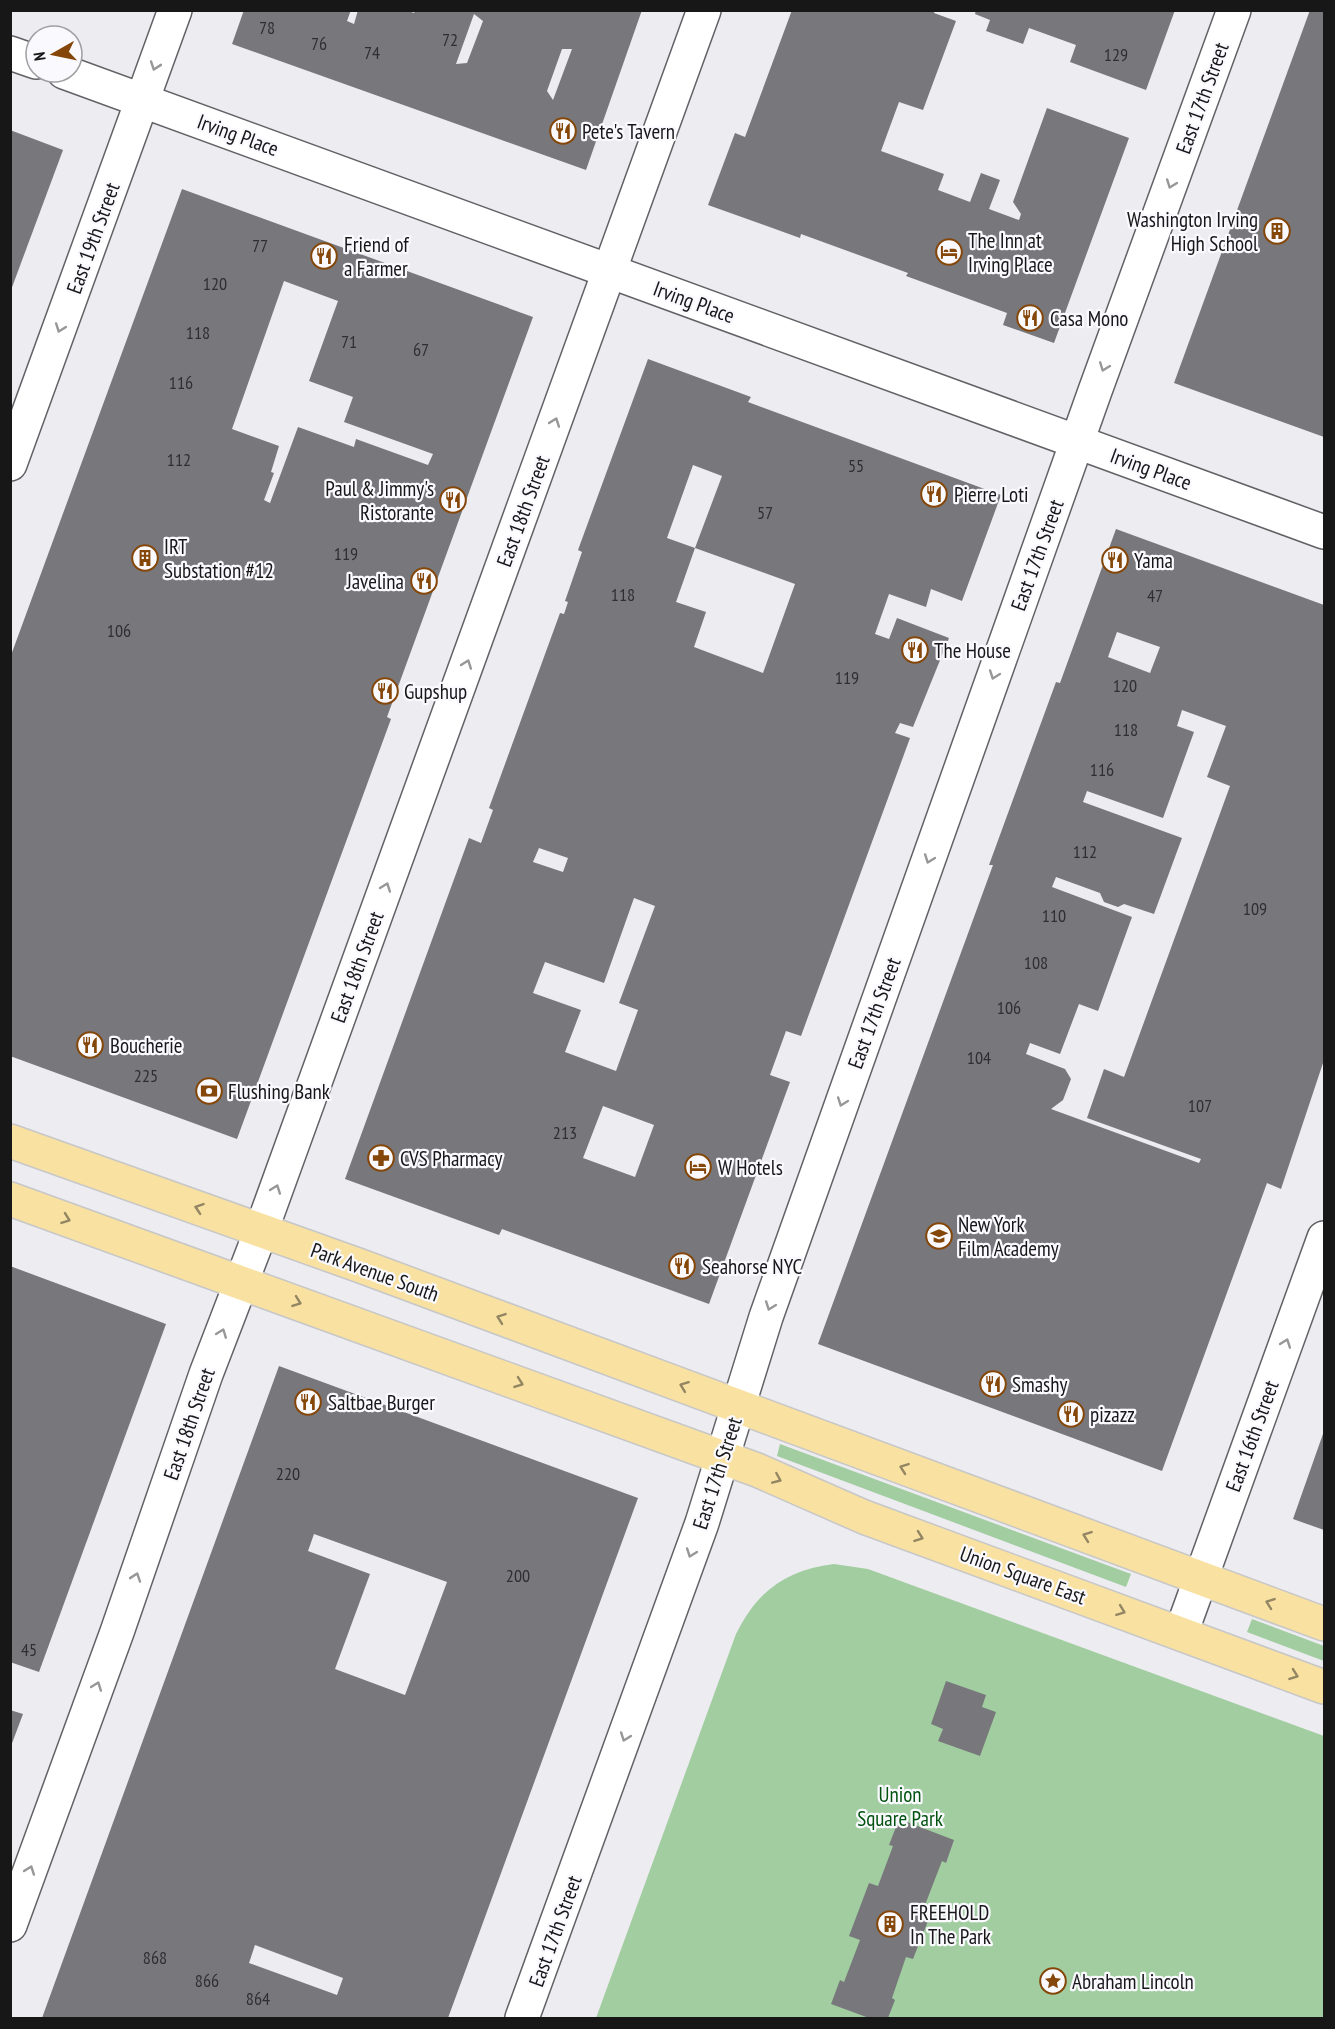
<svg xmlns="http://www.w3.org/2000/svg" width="1335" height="2029" viewBox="0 0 1335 2029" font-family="'PT Sans Narrow',sans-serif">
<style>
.green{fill:#a1cda0}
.building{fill:#78787c;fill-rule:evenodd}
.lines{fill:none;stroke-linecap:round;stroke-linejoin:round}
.minor-casing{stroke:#626266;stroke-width:36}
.major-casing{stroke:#c7c7c8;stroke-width:36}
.minor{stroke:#fff;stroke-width:33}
.major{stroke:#f8e1a1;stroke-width:33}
.oneway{stroke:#979797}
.oneway2{stroke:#938663}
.labels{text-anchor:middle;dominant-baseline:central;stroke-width:4.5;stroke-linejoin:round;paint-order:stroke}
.number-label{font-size:18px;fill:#2f2f31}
.street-label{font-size:21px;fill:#171718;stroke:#fafafe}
.poi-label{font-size:21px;fill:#171718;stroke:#fafafe;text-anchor:start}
.park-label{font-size:21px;fill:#00520e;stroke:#fafafe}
</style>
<rect width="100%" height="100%" fill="#edecf1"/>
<g class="green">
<polygon points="780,1444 1131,1574 1126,1587 777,1456"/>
<path d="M834,1564l34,5 456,167v282h-728l140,-384c21,-43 50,-64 98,-70z"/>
<polygon points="1252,1619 1324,1646 1324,1661 1247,1632"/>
</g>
<g class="building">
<path d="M244,10h107l-4,11 7,3 4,-14h48l8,3 1,-3h227l-56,160 -354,-126zM474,14l9,7 -16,42 -11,1zM562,49h10l-19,51 -6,-9z"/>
<polygon points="792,10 935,10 934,13 956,21 923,110 899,102 881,151 944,174 938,190 970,202 981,173 1000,180 989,209 1019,220 1021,214 1013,202 1047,108 1129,138 1054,343 1003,325 1007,313 906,276 908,273 801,234 800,238 708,205 735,133 745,137"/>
<polygon points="976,10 1175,10 1146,90 1070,62 1076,45 1029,28 1023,44 986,31 990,20 975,14"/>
<polygon points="1310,10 1324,10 1324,437 1174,383"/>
<polygon points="10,130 63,150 11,290 10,290"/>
<path d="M182,189l351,128 -146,400 4,2 -154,420 -227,-83v-398zM284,281l54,20 -29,80 44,16 -9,25 89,32 -5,11 -72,-26 -2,8 -56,-20 -28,76 -6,-3 10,-27 -3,-1 8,-26 -47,-17z"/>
<path d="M648,359l103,38 -3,5 253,93 -39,106 -31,-12 -5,18 -37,-13 -14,40 14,5 8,-21 52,20 -36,89 -13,-4 -5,10 15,5 -109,298 -15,-5 -16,44 20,7 -81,222 -207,-75 -3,6 -154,-56 124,-341 12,5 12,-33 -4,-2 71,-195 4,1 4,-12 -3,-1 17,-49 -4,-2zM693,465l29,11 -27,72 100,36 -32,89 -69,-26 12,-35 -30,-10 19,-54 -28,-10zM539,848l29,10 -5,14 -30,-10zM634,898l21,8 -36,97 19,7 -22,61 -51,-19 16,-42 -48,-17 12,-31 59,21zM603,1106l51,19 -19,52 -52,-19z"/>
<path d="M1116,529l208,76v455l-43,129 -14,-6 -105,288 -344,-127 175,-479h-4l67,-183 4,1zM1117,632l43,15 -10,26 -42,-16zM1182,710l44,16 -19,51 23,9 -106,291 -20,-8 -17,49 114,41 -2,4 -148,-54 12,-9 8,-21 -6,-10 -39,-15 4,-11 30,11 19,-50 19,7 34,-94 -80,-30 4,-10 44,16 4,9 14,5 6,-3 30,10 28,-76 -99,-36 4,-11 76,27 31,-86 -17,-6z"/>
<polygon points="10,1266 166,1324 39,1672 10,1662"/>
<path d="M279,1366l359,132 -161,441 -29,79h-406zM314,1534l133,48 -42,113 -70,-26 35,-95 -62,-23zM255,1945l88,33 -6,17 -88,-32z"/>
<polygon points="1324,1431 1324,1530 1293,1519"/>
<polygon points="946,1681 986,1695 982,1707 996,1712 980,1756 938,1741 943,1729 931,1724"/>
<polygon points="10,1710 23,1714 11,1746 10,1746"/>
<polygon points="899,1819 954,1840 946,1863 942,1861 925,1905 933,1908 930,1916 913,1959 906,1957 892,1998 895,2000 888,2018 869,2018 831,2004 840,1980 844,1982 860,1940 849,1936 869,1883 878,1886 893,1846 889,1845"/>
</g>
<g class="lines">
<g class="minor-casing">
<g id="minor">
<polyline points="10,53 36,62"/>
<polyline points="64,72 1324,532"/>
<polyline points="10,464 175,10"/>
<polyline points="1181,1633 1324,1238"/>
<polyline points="10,1925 117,1632 206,1374 261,1231 704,10"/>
<polyline points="522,2018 702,1523 766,1317 1095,391 1234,10"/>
</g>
</g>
<g class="major-casing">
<g id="major">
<polyline points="10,1141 358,1265 1324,1624"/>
<polyline points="10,1199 757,1470 864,1517 1324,1687"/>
</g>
</g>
<use href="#minor" class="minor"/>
<use href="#major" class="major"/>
</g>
<defs><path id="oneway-chevron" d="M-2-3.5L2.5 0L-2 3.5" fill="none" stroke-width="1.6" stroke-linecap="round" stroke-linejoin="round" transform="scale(1.5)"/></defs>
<g class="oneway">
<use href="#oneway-chevron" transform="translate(155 66) rotate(109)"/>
<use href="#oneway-chevron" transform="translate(1171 184) rotate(110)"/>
<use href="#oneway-chevron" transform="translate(60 328) rotate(110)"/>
<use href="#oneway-chevron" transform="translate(1104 367) rotate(111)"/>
<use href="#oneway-chevron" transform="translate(555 422) rotate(-70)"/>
<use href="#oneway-chevron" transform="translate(467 664) rotate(-70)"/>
<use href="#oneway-chevron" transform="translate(994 675) rotate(110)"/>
<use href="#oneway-chevron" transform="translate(929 859) rotate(110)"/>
<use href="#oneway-chevron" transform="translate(386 887) rotate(-70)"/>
<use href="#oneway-chevron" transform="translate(842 1102) rotate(110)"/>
<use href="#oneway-chevron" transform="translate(276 1189) rotate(-70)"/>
<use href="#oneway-chevron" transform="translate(770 1306) rotate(110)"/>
<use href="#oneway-chevron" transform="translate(222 1333) rotate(-69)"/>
<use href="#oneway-chevron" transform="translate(1286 1343) rotate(-70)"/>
<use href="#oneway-chevron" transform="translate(691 1553) rotate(110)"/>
<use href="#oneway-chevron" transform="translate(136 1577) rotate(-71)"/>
<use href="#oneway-chevron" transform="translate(97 1686) rotate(-70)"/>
<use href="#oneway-chevron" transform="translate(625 1737) rotate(110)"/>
<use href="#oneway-chevron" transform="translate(30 1870) rotate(-70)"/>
</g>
<g class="oneway2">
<use href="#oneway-chevron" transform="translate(199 1208) rotate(-161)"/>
<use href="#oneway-chevron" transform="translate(66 1219) rotate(20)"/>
<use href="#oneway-chevron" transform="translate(297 1302) rotate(20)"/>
<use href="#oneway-chevron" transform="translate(501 1318) rotate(-160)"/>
<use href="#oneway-chevron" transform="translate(519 1383) rotate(20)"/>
<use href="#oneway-chevron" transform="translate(684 1386) rotate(-159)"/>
<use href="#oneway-chevron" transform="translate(904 1468) rotate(-160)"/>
<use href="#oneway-chevron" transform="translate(777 1479) rotate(23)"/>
<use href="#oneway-chevron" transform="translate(1087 1536) rotate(-160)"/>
<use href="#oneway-chevron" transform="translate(919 1537) rotate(20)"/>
<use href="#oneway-chevron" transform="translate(1270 1603) rotate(-160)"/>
<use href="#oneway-chevron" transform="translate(1121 1611) rotate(21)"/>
<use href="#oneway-chevron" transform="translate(1294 1675) rotate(20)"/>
</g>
<defs>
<g id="restaurant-ring" transform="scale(1.35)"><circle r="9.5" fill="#fafafe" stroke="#854709" stroke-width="1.5"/><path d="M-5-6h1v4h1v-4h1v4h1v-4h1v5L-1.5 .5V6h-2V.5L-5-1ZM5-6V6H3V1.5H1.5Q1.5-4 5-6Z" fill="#854709"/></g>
<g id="building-ring" transform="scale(1.35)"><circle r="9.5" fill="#fafafe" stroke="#854709" stroke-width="1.5"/><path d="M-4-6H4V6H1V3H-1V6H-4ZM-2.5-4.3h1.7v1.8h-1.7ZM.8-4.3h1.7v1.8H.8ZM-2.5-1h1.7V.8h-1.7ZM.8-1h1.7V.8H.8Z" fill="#854709"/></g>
<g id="hotel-ring" transform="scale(1.35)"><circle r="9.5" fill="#fafafe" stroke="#854709" stroke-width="1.5"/><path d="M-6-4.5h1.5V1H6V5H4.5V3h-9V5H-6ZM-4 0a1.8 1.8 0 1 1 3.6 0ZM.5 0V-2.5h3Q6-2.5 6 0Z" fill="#854709"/></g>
<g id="bank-ring" transform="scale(1.35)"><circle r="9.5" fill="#fafafe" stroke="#854709" stroke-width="1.5"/><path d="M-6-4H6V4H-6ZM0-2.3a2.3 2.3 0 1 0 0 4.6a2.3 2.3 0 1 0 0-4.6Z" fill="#854709"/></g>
<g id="pharmacy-ring" transform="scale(1.35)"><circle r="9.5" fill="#fafafe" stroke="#854709" stroke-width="1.5"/><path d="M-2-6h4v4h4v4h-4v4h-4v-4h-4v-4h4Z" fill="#854709"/></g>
<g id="university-ring" transform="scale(1.35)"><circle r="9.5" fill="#fafafe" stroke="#854709" stroke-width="1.5"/><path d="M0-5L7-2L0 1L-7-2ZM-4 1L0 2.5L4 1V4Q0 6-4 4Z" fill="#854709"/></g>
<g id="sight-ring" transform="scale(1.35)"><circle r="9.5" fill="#fafafe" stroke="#854709" stroke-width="1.5"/><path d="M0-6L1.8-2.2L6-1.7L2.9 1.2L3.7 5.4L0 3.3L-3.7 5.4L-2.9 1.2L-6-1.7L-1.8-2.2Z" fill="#854709"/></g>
</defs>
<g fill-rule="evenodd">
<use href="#restaurant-ring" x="563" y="131"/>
<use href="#building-ring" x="1277" y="231"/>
<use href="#hotel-ring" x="949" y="252"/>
<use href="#restaurant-ring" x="324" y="256"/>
<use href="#restaurant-ring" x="1030" y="318"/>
<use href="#restaurant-ring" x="934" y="494"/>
<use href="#restaurant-ring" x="453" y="500"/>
<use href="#building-ring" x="145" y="558"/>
<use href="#restaurant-ring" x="1115" y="560"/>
<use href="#restaurant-ring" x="424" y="581"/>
<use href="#restaurant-ring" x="915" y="650"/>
<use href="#restaurant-ring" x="385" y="691"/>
<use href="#restaurant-ring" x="90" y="1045"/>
<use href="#bank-ring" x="209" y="1091"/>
<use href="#pharmacy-ring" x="381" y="1158"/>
<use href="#hotel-ring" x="698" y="1167"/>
<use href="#university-ring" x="939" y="1236"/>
<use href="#restaurant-ring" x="682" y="1266"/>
<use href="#restaurant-ring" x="993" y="1384"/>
<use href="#restaurant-ring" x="308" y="1402"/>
<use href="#restaurant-ring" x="1071" y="1414"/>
<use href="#building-ring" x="890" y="1924"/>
<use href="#sight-ring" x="1053" y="1981"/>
</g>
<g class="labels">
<g class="number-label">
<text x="267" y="27">78</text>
<text x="450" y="39">72</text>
<text x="319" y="43">76</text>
<text x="372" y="52">74</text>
<text x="1116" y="54">129</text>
<text x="260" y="245">77</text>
<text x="215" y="283">120</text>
<text x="198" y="332">118</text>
<text x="349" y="341">71</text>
<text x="421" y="349">67</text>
<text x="181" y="382">116</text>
<text x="179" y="459">112</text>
<text x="856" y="465">55</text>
<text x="765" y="512">57</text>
<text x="346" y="553">119</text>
<text x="623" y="594">118</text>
<text x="1155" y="595">47</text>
<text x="119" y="630">106</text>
<text x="847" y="677">119</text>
<text x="1125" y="685">120</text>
<text x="1126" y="729">118</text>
<text x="1102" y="769">116</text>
<text x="1085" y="851">112</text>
<text x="1255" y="908">109</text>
<text x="1054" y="915">110</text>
<text x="1036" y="962">108</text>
<text x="1009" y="1007">106</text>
<text x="979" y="1057">104</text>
<text x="146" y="1075">225</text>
<text x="1200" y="1105">107</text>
<text x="565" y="1132">213</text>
<text x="288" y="1473">220</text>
<text x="518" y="1575">200</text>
<text x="29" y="1649">45</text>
<text x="155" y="1957">868</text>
<text x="207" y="1980">866</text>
<text x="258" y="1998">864</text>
</g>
<g class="street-label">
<text transform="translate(1202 98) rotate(-70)">East 17th Street</text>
<text transform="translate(238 135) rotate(20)">Irving Place</text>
<text transform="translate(93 238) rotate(-70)">East 19th Street</text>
<text transform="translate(694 302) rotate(20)">Irving Place</text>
<text transform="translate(1151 469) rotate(20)">Irving Place</text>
<text transform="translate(523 511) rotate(-70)">East 18th Street</text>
<text transform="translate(1037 555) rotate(-70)">East 17th Street</text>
<text transform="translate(357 967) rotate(-70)">East 18th Street</text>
<text transform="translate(874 1013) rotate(-70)">East 17th Street</text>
<text transform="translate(375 1272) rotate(20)">Park Avenue South</text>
<text transform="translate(189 1424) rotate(-71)">East 18th Street</text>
<text transform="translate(1252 1436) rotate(-70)">East 16th Street</text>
<text transform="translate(717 1473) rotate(-72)">East 17th Street</text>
<text transform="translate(1023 1575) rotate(20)">Union Square East</text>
<text transform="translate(555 1931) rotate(-70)">East 17th Street</text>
</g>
<g class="poi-label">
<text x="582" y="131">Pete's Tavern</text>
<text x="1258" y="219" text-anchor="end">Washington Irving<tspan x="1258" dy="24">High School</tspan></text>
<text x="968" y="240">The Inn at<tspan x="968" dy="24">Irving Place</tspan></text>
<text x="344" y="244">Friend of<tspan x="344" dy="24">a Farmer</tspan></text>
<text x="1050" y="318">Casa Mono</text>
<text x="434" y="488" text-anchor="end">Paul &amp; Jimmy's<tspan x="434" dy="24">Ristorante</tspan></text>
<text x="954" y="494">Pierre Loti</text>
<text x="164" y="546">IRT<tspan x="164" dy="24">Substation #12</tspan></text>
<text x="1134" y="560">Yama</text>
<text x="404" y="581" text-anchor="end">Javelina</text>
<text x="934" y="650">The House</text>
<text x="404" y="691">Gupshup</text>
<text x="110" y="1045">Boucherie</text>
<text x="228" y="1091">Flushing Bank</text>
<text x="400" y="1158">CVS Pharmacy</text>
<text x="718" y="1167">W Hotels</text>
<text x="958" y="1224">New York<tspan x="958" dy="24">Film Academy</tspan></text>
<text x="702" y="1266">Seahorse NYC</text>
<text x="1012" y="1384">Smashy</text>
<text x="328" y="1402">Saltbae Burger</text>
<text x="1090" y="1414">pizazz</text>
<text x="910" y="1912">FREEHOLD<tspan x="910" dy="24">In The Park</tspan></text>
<text x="1072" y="1981">Abraham Lincoln</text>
</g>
<g class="park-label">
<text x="900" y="1794">Union<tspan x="900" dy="24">Square Park</tspan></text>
</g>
</g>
<rect width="1335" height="2029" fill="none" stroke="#171718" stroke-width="24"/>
<g transform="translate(54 54) rotate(261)"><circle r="28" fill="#fafafe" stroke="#9f9fa2" stroke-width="1.5"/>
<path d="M0-4.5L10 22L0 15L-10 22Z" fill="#854709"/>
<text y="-9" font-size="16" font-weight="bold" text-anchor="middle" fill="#171718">N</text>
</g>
</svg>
